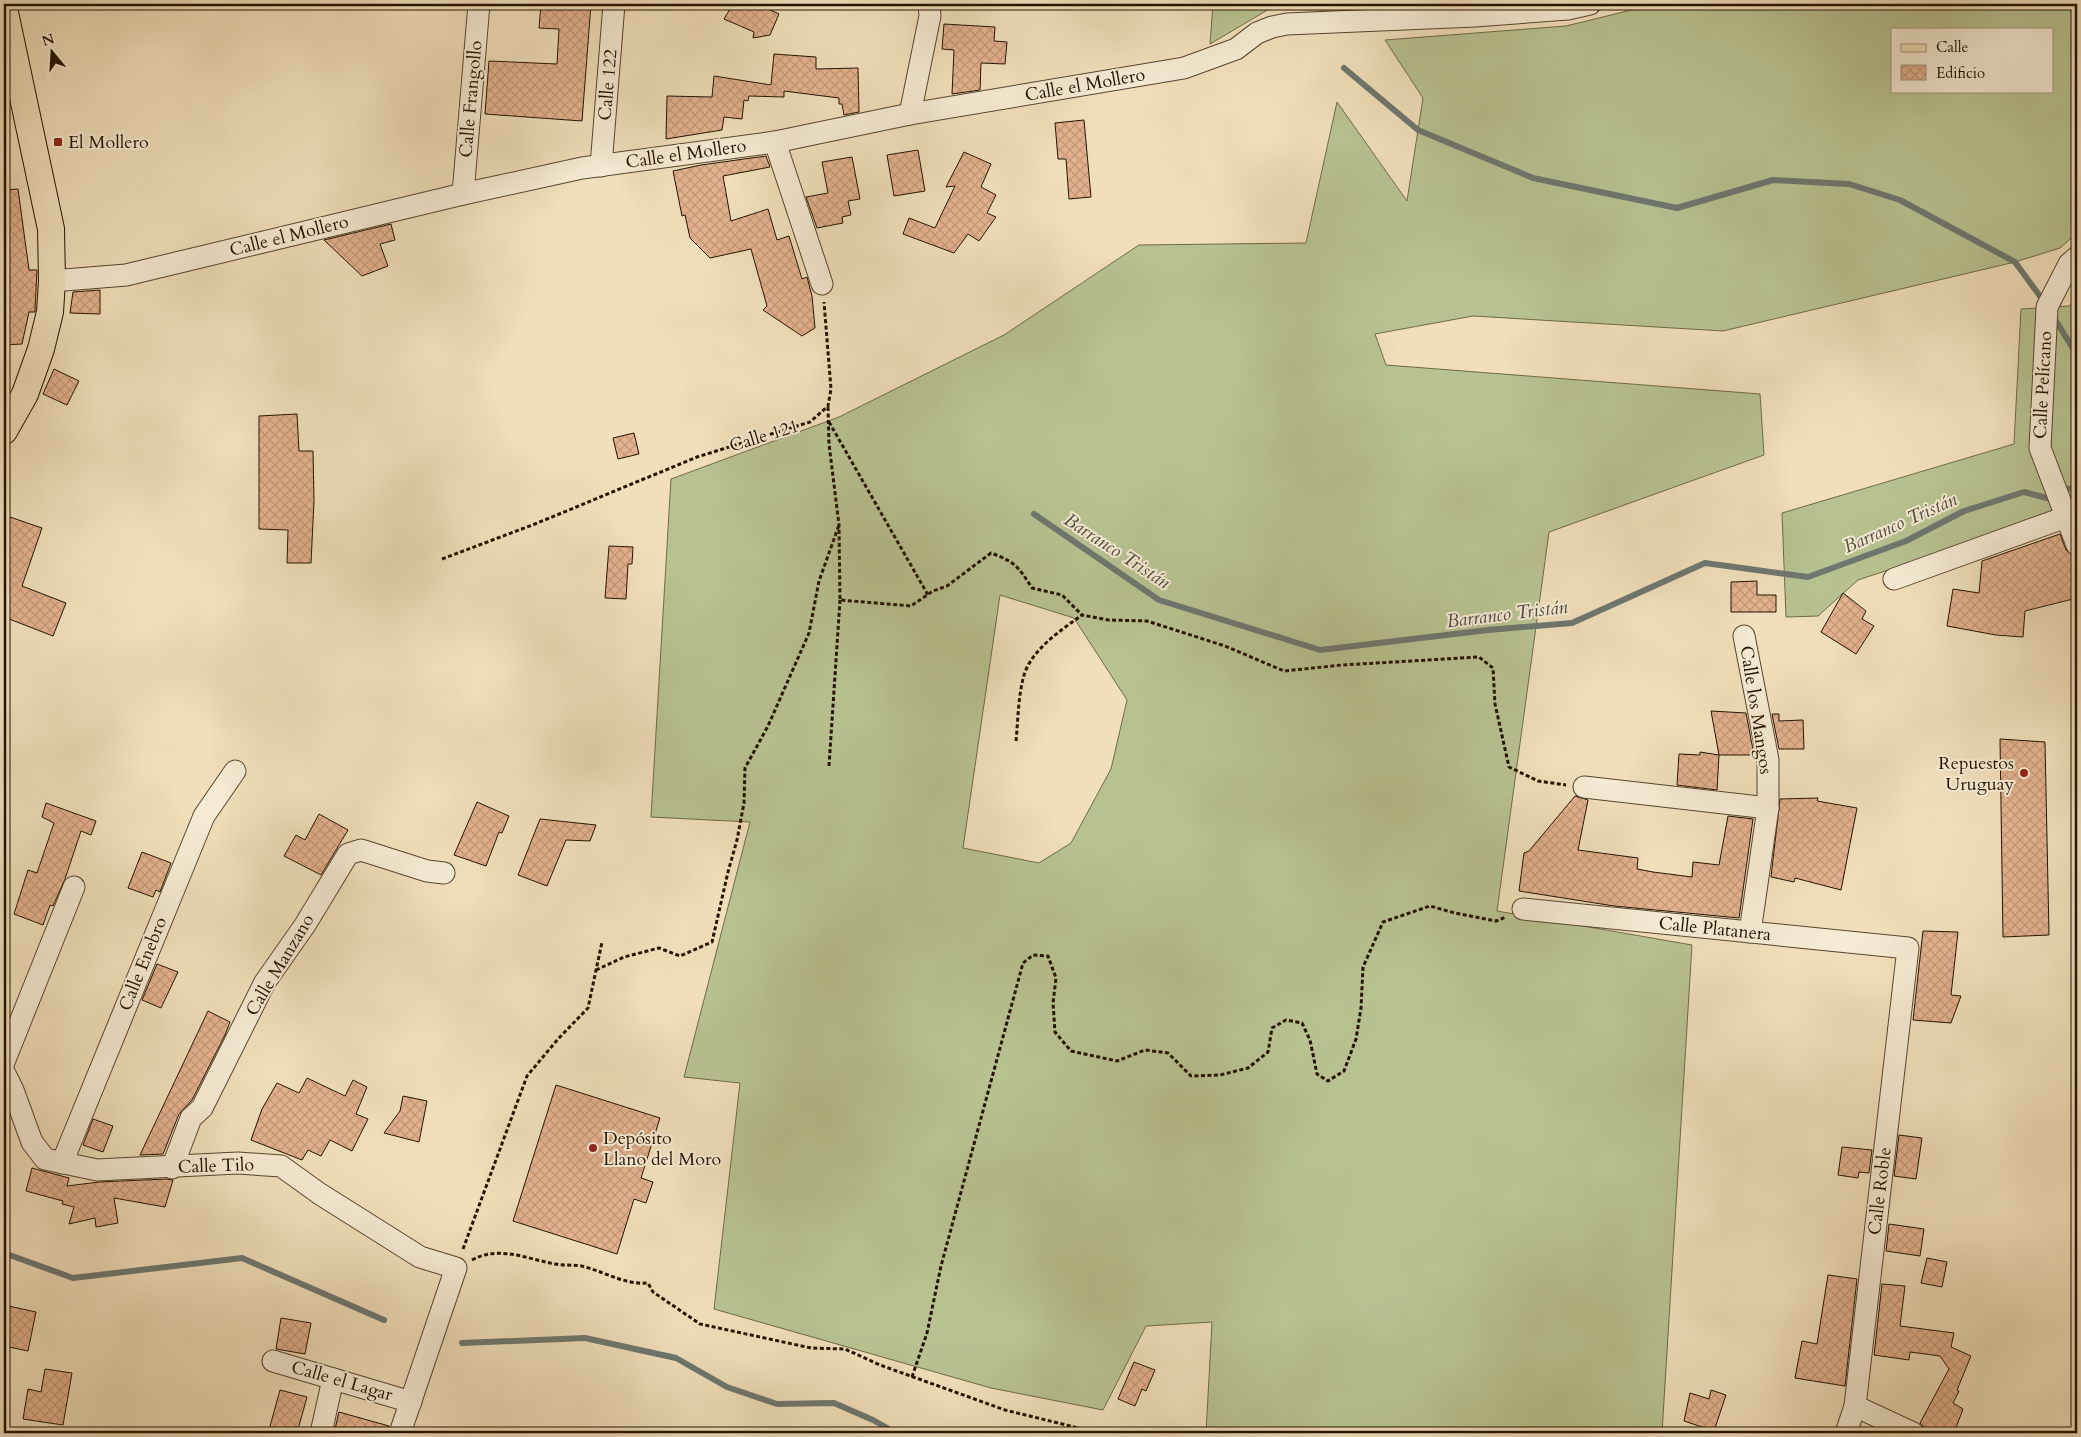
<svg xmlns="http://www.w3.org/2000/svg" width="2081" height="1437" viewBox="0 0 2081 1437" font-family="Cardo,serif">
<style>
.grass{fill:#b8c291;stroke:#6e6a48;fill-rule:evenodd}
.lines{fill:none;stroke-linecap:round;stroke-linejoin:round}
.stream{stroke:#6e7770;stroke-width:6}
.building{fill:url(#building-cross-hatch);stroke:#241300}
.minor-casing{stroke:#57462e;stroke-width:23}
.major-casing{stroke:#241300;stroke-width:28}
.path{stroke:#241300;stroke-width:3;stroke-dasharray:4 2.5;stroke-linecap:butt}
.minor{stroke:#f5ead2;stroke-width:21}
.major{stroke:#f0dfba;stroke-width:26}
.poi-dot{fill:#8f2418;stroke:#f5ead2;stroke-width:2}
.labels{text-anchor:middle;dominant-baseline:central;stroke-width:4;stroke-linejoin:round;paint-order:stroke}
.street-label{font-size:18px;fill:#241300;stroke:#f5ead2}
.poi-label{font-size:18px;fill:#241300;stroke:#f5ead2;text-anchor:start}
.water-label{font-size:19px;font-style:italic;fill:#4f4d41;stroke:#f5ead2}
</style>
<defs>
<pattern id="building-cross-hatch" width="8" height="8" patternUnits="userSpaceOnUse" patternTransform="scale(1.25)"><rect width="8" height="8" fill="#e4b28e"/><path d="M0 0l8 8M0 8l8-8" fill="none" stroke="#c39879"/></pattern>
</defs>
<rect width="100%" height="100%" fill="#f0dfba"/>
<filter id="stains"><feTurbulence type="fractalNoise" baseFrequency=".004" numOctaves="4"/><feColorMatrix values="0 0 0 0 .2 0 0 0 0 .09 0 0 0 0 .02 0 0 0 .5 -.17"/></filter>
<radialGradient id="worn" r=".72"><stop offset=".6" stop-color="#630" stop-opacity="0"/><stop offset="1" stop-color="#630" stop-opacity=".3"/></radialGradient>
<g class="grass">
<polygon points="1213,4 1331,4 1329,10 1269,9 1210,44"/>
<path d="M1656,4h421v229l-17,15 -45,14 -292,69 -250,-15 -98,18 11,31 374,29 4,61 -215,77 -52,379 195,34 -30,488h-456l6,-111 -66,4 -43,84 -112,-22 -277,-79 26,-226 -56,-6 66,-255 -99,-5 20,-338 168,-62 165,-82 135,-90 167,-2 31,-141 70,99 16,-103 -38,-58 181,-14zM1892,29h160v62h-160zM1000,595l74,23 53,82 -16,69 -40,74 -32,20 -76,-15z"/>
<polygon points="2077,300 2077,527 2069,510 1858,580 1818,616 1786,617 1782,513 2014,444 2021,309 2069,306"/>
</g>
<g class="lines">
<g class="stream">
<polyline points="1344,68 1418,130 1533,178 1677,208 1773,180 1849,184 1900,200 2015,262 2045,303"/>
<polyline points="2053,316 2077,355"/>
<polyline points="2066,489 2077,488"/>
<polyline points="1034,514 1159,600 1320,650 1488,630 1572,623 1705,563 1808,577 1906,541 1964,511 2024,492 2047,498"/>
<polyline points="4,1253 73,1278 242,1258 384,1320"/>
<polyline points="462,1343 585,1338 676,1358 727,1387 777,1404 834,1403 873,1420 896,1433"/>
</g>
</g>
<g class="building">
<polygon points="541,4 591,4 582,121 485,114 489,61 557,64 559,29 539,28"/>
<polygon points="733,4 758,4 779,14 770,35 753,38 754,32 724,19"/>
<polygon points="944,24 995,27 994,41 1007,42 1005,64 981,63 980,90 952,94 954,50 942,49"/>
<polygon points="774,54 816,57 816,69 858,68 859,112 844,115 842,104 839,104 839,98 784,91 784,97 749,96 748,101 744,100 742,119 724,117 722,130 666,139 667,96 712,97 714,76 771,85"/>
<polygon points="1084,120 1091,197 1069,199 1066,159 1058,159 1055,123"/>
<polygon points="918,150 925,191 894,196 887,155"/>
<polygon points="964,152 991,164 981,187 996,195 987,213 996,217 979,241 968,234 954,253 903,234 909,218 935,228 955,186 946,187"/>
<polygon points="766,156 770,167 723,176 731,221 768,209 777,240 789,236 802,279 807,277 812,296 815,328 802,336 763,310 767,306 751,249 710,258 690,238 685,215 682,216 673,171 701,165"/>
<polygon points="852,157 860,199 848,201 851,215 842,217 843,223 817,228 806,197 828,193 822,162"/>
<polygon points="18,189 29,270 37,270 35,310 35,312 29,312 22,344 4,345 4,190"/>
<polygon points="391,224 395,240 380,244 388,266 362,276 324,240"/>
<polygon points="100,290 100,314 70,313 73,292"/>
<polygon points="54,369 79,381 67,405 43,394"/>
<polygon points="297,414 299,451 313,451 314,501 311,563 287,563 288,530 259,529 259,416"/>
<polygon points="634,433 639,454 618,459 613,438"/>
<polygon points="4,515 42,528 22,586 66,603 53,636 4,617"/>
<polygon points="2060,534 2066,550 2077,559 2077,598 2025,611 2023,637 1996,635 1947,626 1953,589 1979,593 1982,561"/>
<polygon points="609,546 633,547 632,564 628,564 626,599 605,598"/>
<polygon points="1757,581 1757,595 1776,595 1776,612 1731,612 1731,582"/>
<polygon points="1843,593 1866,611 1862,619 1874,626 1856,654 1821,632"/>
<polygon points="1711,711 1746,713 1754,755 1719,755"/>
<polygon points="1772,714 1779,714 1779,721 1803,720 1804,749 1779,749"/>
<polygon points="2000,739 2045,742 2049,935 2003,937"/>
<polygon points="1700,752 1719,755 1717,790 1677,785 1679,754 1700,755"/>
<polygon points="1575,796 1588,800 1578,850 1638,858 1637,869 1653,872 1692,877 1693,862 1719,865 1728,816 1753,819 1739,918 1614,906 1519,891 1524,853 1529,851"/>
<polygon points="1818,798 1817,801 1857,808 1841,890 1795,878 1794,882 1771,877 1780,799"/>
<polygon points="477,802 509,816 502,833 499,832 486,866 454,855"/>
<polygon points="46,803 96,821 91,835 81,831 65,879 53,906 50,905 43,925 14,914 28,870 37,873 54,823 42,817"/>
<polygon points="319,814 348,830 321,875 284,856 296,835 305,840"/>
<polygon points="540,819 596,825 590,841 566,840 547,886 518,875"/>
<polygon points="142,852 171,863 160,892 156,890 153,897 128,888"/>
<polygon points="1923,931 1958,932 1951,995 1961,996 1951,1023 1913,1020"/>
<polygon points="157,964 178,972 161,1008 142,1000"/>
<polygon points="208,1011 230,1022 225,1035 192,1100 179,1114 163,1154 140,1155"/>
<polygon points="307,1078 345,1096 353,1080 367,1087 356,1114 368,1119 352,1151 330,1140 321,1156 308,1150 302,1160 251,1140 262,1109 277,1083 299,1093"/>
<polygon points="556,1085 660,1118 641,1178 653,1182 646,1203 634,1199 617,1254 513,1221"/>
<polygon points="403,1096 427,1101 419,1142 384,1133 400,1111"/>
<polygon points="93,1119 113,1126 103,1152 83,1145"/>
<polygon points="1899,1135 1922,1138 1916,1179 1894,1176"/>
<polygon points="1842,1147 1872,1150 1869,1173 1859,1172 1858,1178 1838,1175"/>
<polygon points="32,1168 69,1178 67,1186 99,1182 167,1179 173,1180 165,1207 114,1198 118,1223 96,1227 95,1218 69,1224 74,1207 62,1204 63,1201 26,1191"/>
<polygon points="1889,1224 1924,1229 1920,1256 1886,1251"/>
<polygon points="1927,1258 1947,1262 1942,1287 1921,1283"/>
<polygon points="1828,1275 1857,1279 1845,1386 1795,1378 1802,1341 1817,1344"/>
<polygon points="1882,1284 1905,1286 1900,1326 1954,1333 1951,1347 1971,1356 1957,1390 1959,1391 1953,1403 1963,1409 1954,1433 1925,1433 1923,1426 1920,1423 1949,1369 1940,1356 1910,1352 1909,1360 1874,1355"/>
<polygon points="4,1305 36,1312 28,1351 4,1346"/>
<polygon points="281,1318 311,1323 305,1354 276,1349"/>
<polygon points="1134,1362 1155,1370 1146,1391 1142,1389 1135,1406 1118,1399"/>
<polygon points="45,1369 72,1373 63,1425 23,1419 28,1389 41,1392"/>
<polygon points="280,1390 307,1397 297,1433 282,1433 269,1430"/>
<polygon points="1711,1390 1726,1395 1714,1431 1684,1421 1690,1393 1709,1399"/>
<polygon points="339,1412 389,1426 388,1433 334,1433"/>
</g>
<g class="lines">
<g class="minor-casing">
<g id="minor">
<polyline points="910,114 930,16 929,4"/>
<polyline points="775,142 822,284"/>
<polyline points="601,166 614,4"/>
<polyline points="463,194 479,4"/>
<polyline points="2077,257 2069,264 2047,307 2040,448 2077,545"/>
<polyline points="52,281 126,275 463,194 582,168 775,142 910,114 1184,68 1236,49 1257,33 1272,27 1287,24 1475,16 1568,9 1590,4"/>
<polyline points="1894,579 2066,517"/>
<polyline points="1744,636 1768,760 1768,808 1750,932"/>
<polyline points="1584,787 1768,808"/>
<polyline points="1523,909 1908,948 1855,1406 1846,1433"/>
<polyline points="4,1062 74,887"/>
<polyline points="4,1072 13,1090 32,1142 45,1159 97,1170 238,1163 281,1166 320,1194 420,1257 456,1268 400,1433"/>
<polyline points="62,1163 204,816 235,771"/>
<polyline points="172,1168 191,1118 202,1108 265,982 305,925 348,854 361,850 427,871 444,873"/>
<polyline points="273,1361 411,1402"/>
<polyline points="1855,1406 1913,1433"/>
<polyline points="321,1433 333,1379"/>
</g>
</g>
<g class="major-casing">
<polyline id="major" points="4,8 51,229 52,281 50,312 41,349 25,394 4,431"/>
</g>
<g class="path">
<path d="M828,407l1,37 10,81 1,75 71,6 22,-15 14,-5 44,-33c24,9 27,13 41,35l30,7 20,20"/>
<polyline points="829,422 928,595"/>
<polyline points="442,559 535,524 697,457 810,422 828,406 831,389 824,302"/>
<path d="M1016,741c2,-20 2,-42 7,-62 6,-28 37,-48 59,-64l26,5 39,1 78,25 59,25 58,-6 137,-8 14,11 2,36 14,63 29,14 28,4"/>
<polyline points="829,766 840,600"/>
<polyline points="596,970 624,957 659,948 680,956 712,942 728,872 737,840 744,803 745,768 768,726 809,633 819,581 839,525"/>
<polyline points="463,1249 527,1076 558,1039 588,1008 602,942"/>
<path d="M472,1260c27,-15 55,-1 83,4 10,2 21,0 30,3 22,6 41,18 63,16l5,9 47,32 111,24 34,1 35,16 125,45 94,23"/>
<polyline points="912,1377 927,1333 941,1266 1023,963 1033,955 1048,956 1056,978 1053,1003 1055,1032 1071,1051 1117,1061 1145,1050 1168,1053 1191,1076 1220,1075 1248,1068 1268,1052 1272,1028 1286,1020 1302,1023 1310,1040 1317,1074 1328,1081 1344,1071 1356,1039 1361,1008 1363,967 1383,922 1430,906 1455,913 1496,921 1506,917"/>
</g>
<use href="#minor" class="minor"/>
<use href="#major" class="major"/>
</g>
<g class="poi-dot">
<rect x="53" y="137" width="10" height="10" rx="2.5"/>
<circle cx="2024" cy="773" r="5"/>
<circle cx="593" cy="1148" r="5"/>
</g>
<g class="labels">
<g class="street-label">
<text transform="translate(608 85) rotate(-85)">Calle 122</text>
<text transform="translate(1085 85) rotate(-10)">Calle el Mollero</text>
<text transform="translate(471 99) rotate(-85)">Calle Frangollo</text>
<text transform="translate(686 154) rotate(-8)">Calle el Mollero</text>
<text transform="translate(289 236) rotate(-14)">Calle el Mollero</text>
<text transform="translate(2043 385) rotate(-87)">Calle Pelícano</text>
<text transform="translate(764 436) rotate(-17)">Calle 121</text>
<text transform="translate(1756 710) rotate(81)">Calle los Mangos</text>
<text transform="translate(1715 929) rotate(6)">Calle Platanera</text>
<text transform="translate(143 964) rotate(-68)">Calle Enebro</text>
<text transform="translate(280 965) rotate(-59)">Calle Manzano</text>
<text transform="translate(216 1166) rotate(-2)">Calle Tilo</text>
<text transform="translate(1880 1191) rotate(-83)">Calle Roble</text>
<text transform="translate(342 1381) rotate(16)">Calle el Lagar</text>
</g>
<g class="poi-label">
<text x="68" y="142">El Mollero</text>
<text x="2014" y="763" text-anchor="end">Repuestos<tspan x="2014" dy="21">Uruguay</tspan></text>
<text x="603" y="1138">Depósito<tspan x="603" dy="21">Llano del Moro</tspan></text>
</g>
<g class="water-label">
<text transform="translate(1900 523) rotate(-24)">Barranco Tristán</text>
<text transform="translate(1117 551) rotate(33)">Barranco Tristán</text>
<text transform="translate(1507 614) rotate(-7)">Barranco Tristán</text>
</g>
</g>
<rect width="2081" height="1437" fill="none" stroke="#f0dfba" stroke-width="20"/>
<rect x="5" y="5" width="2071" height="1427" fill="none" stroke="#241300" stroke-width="2.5"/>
<rect x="10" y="10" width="2061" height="1417" fill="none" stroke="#241300"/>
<rect x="1891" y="28" width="162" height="65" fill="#f5ead2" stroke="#a1947e"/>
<rect x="1901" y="44" width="25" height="8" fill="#f0dfba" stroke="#a1947e"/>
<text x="1936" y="52" font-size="15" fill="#241300">Calle</text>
<rect x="1901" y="65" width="25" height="15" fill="url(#building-cross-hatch)" stroke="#a1947e"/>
<text x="1936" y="78" font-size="15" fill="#241300">Edificio</text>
<g transform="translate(52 52) rotate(342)" stroke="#f5ead2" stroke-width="4" paint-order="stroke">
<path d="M0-4L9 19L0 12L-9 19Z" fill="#241300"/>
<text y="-8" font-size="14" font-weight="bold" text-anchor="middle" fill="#241300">N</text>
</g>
<rect width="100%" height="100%" filter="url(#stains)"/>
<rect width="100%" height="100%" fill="url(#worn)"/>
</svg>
